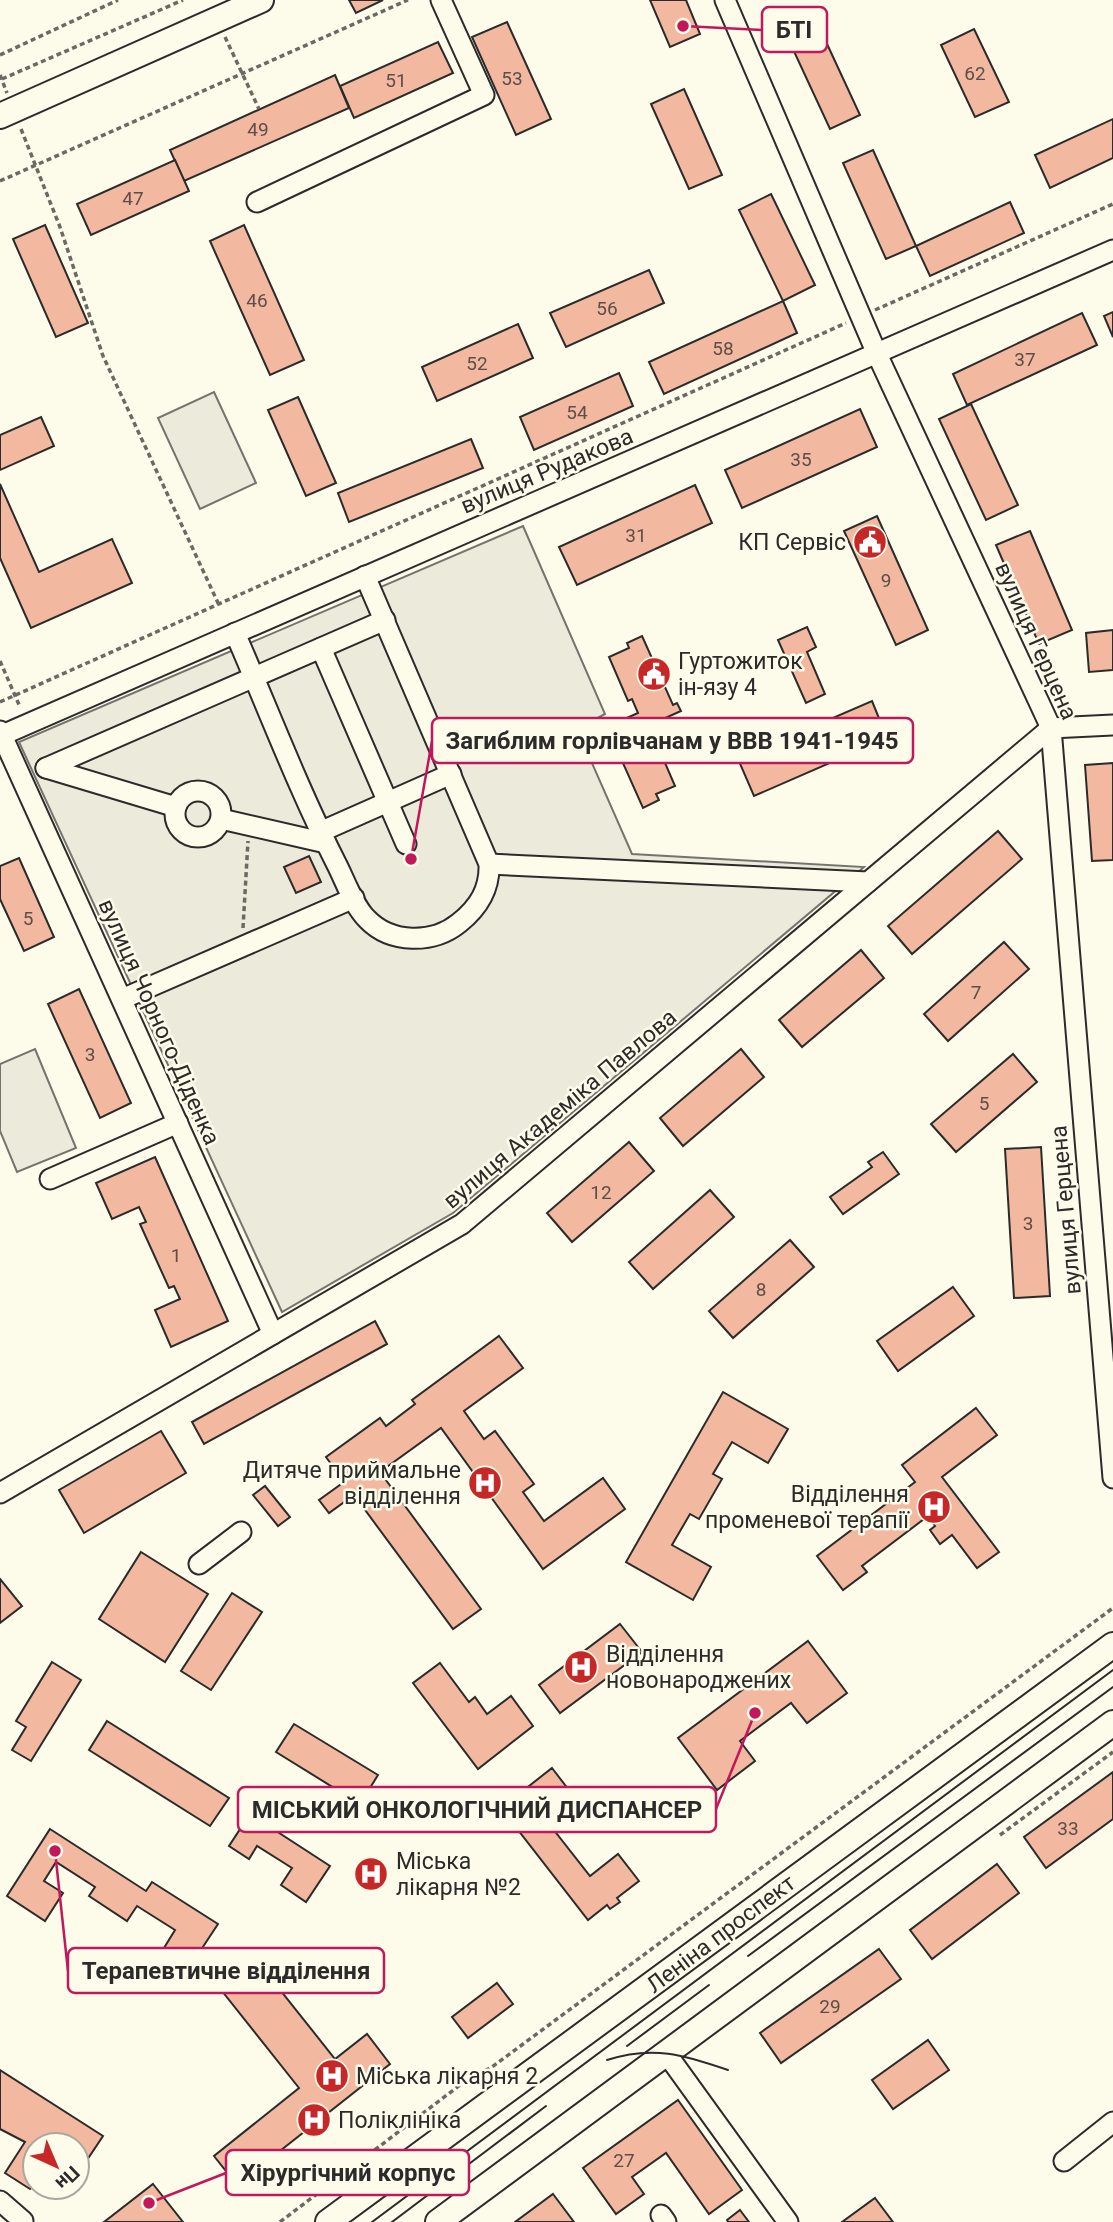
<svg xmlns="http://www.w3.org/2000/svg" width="1113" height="2222" viewBox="0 0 1113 2222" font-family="Roboto,sans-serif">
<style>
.green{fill:#ecebdb;stroke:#74746e;stroke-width:2}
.building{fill:#f2b8a0;stroke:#2b2b2b;stroke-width:2}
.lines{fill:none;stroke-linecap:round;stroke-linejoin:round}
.minor-casing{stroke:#2b2b2b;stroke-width:23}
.major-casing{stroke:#2b2b2b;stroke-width:28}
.path{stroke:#6a6964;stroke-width:3.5;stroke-dasharray:5 3.5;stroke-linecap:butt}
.minor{stroke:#fdfbea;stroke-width:19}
.major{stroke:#fdfbea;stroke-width:24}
.tram{stroke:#2b2b2b;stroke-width:2}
.labels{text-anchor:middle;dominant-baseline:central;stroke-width:5;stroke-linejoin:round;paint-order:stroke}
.number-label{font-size:19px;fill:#5d4e48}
.street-label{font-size:23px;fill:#2b2b2b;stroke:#fdfbea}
.poi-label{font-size:23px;fill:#2b2b2b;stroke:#fdfbea;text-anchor:start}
.leader{fill:none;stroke:#c2185b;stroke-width:2.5}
.callout-dot{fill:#c2185b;stroke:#fdfbea;stroke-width:2.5}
.callout{fill:#fdfbea;stroke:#c2185b;stroke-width:2.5}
.callout-label{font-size:24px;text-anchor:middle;font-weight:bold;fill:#2b2b2b}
</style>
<rect width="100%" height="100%" fill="#fdfbea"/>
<g class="green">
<polygon points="214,392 256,483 200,509 158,418"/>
<polygon points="523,526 605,714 577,729 632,854 864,867 453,1213 282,1312 19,742"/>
<polygon points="35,1049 76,1148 17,1172 0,1131 0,1064"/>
</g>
<g class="building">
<polygon points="349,0 383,0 356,13"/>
<polygon points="650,0 686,0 700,34 670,47"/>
<polygon points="815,18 860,115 830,129 785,32"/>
<polygon points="507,22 551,119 516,135 472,37"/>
<polygon points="974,29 1009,102 975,117 941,45"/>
<polygon points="438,42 453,73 354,118 340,86"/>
<polygon points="335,75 349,108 184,181 170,150"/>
<polygon points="684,89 722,175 689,189 651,104"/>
<polygon points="1113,119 1113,158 1050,188 1035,155"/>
<polygon points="873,150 916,246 886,259 843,163"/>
<polygon points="175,160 189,191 91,235 77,204"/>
<polygon points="771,194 815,285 783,301 739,210"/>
<polygon points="1010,202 1024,233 930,276 916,246"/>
<polygon points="45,225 88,323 56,337 13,239"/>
<polygon points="244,225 304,360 270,375 210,241"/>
<polygon points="649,270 664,303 566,347 550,313"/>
<polygon points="783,301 797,333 664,394 649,362"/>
<polygon points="1113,312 1113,337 1104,316"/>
<polygon points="1082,313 1097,345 967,405 953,374"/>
<polygon points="518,324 533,358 437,401 422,367"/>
<polygon points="619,373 633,406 534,450 520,417"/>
<polygon points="298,397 336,483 306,496 268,410"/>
<polygon points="971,404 1018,505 986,520 939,419"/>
<polygon points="860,409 877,447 742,508 725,470"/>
<polygon points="41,417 54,446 0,470 0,435"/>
<polygon points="471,439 483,468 349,522 338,493"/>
<polygon points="0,484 39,572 112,539 132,583 31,628 0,558"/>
<polygon points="695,485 712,523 577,585 559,547"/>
<polygon points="877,516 928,630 896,645 844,531"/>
<polygon points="1030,531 1072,630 1039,644 996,545"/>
<polygon points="807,627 816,647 807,652 825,694 806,703 778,640"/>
<polygon points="1113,630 1113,670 1089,672 1086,633"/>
<polygon points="642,636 673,705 677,703 681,711 643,728 651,745 656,742 675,786 656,794 659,800 643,808 610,734 605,737 602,729 638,713 632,699 628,701 609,657 629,648 627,643"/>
<polygon points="872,701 887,738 754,796 738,759"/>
<polygon points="1113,763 1113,860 1092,861 1085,765"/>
<polygon points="998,831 1022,859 912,954 888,926"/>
<polygon points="309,856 321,882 296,893 284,867"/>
<polygon points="19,858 54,937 24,951 0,899 0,866"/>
<polygon points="1004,942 1029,969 948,1041 924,1014"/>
<polygon points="861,950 884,978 802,1047 779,1020"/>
<polygon points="79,989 131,1103 100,1118 48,1004"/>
<polygon points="741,1049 764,1077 683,1146 660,1118"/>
<polygon points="1013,1054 1037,1082 956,1152 931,1124"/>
<polygon points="629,1142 654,1171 572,1242 547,1213"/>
<polygon points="1041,1147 1050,1296 1014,1298 1005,1149"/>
<polygon points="883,1152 899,1174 843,1214 830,1197 872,1167 868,1162"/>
<polygon points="155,1157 228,1321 171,1347 155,1310 180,1299 174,1286 169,1288 140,1224 146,1222 139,1207 112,1219 96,1183"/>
<polygon points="710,1190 734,1217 653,1289 629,1262"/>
<polygon points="790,1240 814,1267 733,1338 709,1311"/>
<polygon points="953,1287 974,1316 898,1371 877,1341"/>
<polygon points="375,1321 387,1344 204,1444 192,1422"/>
<polygon points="499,1336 523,1368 464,1411 484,1439 495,1431 534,1484 523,1492 544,1521 603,1478 625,1509 543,1569 441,1428 380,1472 481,1609 453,1629 354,1495 329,1513 319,1500 344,1482 326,1457 380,1418 386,1426 415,1404 412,1400"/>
<polygon points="723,1392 788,1429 768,1463 732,1442 713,1474 722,1479 699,1519 690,1514 672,1545 711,1567 693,1600 626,1562"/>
<polygon points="976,1408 997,1435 942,1477 999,1552 977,1568 952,1535 940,1544 930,1530 935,1526 928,1516 862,1566 867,1572 843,1590 817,1556 915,1482 902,1465"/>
<polygon points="161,1431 186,1473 84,1533 59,1490"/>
<polygon points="265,1486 290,1517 278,1526 253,1495"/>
<polygon points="141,1552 208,1594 165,1662 99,1619"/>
<polygon points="0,1579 22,1606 0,1623"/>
<polygon points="232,1593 262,1612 211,1690 181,1671"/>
<polygon points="620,1624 642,1652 560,1713 539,1685"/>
<polygon points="808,1641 847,1693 807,1723 791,1703 740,1741 755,1761 717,1790 678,1738"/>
<polygon points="52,1662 81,1680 31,1761 12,1750 26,1727 16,1721"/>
<polygon points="440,1663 469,1702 475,1697 487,1714 511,1696 533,1726 478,1769 413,1683"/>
<polygon points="107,1721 229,1798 210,1826 89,1750"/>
<polygon points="294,1724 378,1775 360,1804 276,1752"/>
<polygon points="552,1768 575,1798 546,1820 590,1876 618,1854 639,1881 617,1898 620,1902 610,1909 607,1905 588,1920 501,1808"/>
<polygon points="1113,1772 1113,1819 1046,1868 1024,1837"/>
<polygon points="250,1814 330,1866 306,1902 281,1885 292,1868 257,1846 249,1859 229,1846"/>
<polygon points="50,1829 146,1891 152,1882 218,1924 191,1965 164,1948 175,1930 137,1906 127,1921 89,1896 95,1887 56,1862 44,1881 63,1893 45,1921 7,1896"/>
<polygon points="997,1864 1019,1893 932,1959 910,1930"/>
<polygon points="879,1949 901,1979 781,2063 760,2033"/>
<polygon points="250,1952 335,2059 367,2034 390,2064 237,2185 214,2156 299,2088 214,1981"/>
<polygon points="497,1983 513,2004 468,2038 452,2017"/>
<polygon points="928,2040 949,2070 893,2109 872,2080"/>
<polygon points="0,2070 103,2136 85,2163 77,2157 77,2145 35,2145 35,2182 30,2189 5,2173 25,2142 0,2129"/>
<polygon points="678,2100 742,2190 709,2214 666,2153 632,2177 644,2194 616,2214 583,2168"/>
<polygon points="153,2184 183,2222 104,2222"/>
<polygon points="553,2194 574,2222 515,2222"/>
<polygon points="875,2198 893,2222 842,2222"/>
<polygon points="740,2210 749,2222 728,2222 727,2220"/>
</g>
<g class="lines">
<g class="minor-casing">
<g id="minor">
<polyline points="725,0 877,354 1051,728 1113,1478"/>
<polyline points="257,202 484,95 441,0"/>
<path d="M235,633c33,76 63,155 101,230 9,17 17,42 31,56 24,25 66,25 92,4 20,-16 31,-34 30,-59l-124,-288"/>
<polyline points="321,648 406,844"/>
<polyline points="0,731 273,1334"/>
<polyline points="0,736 1113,250"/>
<polyline points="46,768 385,620"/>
<polyline points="46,768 176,807"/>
<circle cx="198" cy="814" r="23"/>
<polyline points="221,819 326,843"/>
<polyline points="320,832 451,774"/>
<polyline points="489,864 868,882"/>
<polyline points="122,999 354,898"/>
<polyline points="50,1179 178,1123"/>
<polyline points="0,1493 462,1224 1051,728 1113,725"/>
<polyline points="199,1564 241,1532"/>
<polyline points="666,2053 788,2222"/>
<polyline points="1064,2161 1113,2122"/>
<polyline points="0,2201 23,2221"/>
<polyline points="661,2215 666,2222"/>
</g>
</g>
<g class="major-casing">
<g id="major">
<polyline points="0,116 261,0"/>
<polyline points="328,2222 1113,1645"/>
<polyline points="438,2222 1113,1723"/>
</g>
</g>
<g class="path">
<polyline points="225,37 259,109"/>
<polyline points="0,55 118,0"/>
<polyline points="0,75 7,93"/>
<polyline points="2,79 183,0"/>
<polyline points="21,129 60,227 103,356 219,605"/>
<polyline points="0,181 408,0"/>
<polyline points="875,310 1113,204"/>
<polyline points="0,661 20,707"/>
<polyline points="0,702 846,323"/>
<polyline points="243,928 248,841"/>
<polyline points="1000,1835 1113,1752"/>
<polyline points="280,2222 464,2082 492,2067 1113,1608"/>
</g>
<use href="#minor" class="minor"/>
<use href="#major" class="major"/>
<g class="tram">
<polyline points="748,1956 1113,1687"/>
<polyline points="627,2046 709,1985"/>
<path d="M607,2060c46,-15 77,-5 121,10"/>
<polyline points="372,2222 1113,1670"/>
<polyline points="392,2222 546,2106"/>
</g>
</g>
<defs>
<g id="civic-disc" transform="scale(1.75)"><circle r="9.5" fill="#c62828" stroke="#fdfbea"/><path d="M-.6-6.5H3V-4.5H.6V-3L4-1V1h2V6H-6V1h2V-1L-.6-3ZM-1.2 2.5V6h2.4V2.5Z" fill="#fff"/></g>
<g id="hospital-disc" transform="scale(1.75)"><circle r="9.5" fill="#c62828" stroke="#fdfbea"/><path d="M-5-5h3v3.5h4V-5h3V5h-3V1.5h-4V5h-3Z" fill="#fff"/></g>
</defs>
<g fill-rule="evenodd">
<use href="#civic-disc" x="870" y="542"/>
<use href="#civic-disc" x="654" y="674"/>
<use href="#hospital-disc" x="485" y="1483"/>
<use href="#hospital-disc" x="934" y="1507"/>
<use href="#hospital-disc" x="581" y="1667"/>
<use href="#hospital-disc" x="371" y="1874"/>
<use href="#hospital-disc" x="332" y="2076"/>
<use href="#hospital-disc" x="314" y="2120"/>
</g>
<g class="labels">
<g class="number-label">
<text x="975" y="73">62</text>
<text x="512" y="78">53</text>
<text x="396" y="80">51</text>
<text x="258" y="129">49</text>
<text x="133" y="198">47</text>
<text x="257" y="300">46</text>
<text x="607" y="308">56</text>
<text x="723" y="348">58</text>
<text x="1025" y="359">37</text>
<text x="477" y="363">52</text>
<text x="577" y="412">54</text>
<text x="801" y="459">35</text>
<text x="636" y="535">31</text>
<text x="886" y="580">9</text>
<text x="28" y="918">5</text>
<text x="976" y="992">7</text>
<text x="90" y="1054">3</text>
<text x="984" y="1103">5</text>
<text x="601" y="1192">12</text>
<text x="1028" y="1223">3</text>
<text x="176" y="1255">1</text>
<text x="761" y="1289">8</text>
<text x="1068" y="1828">33</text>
<text x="830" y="2006">29</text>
<text x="624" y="2160">27</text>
</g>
<g class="street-label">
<text transform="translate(547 471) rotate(-23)">вулиця Рудакова</text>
<text transform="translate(1036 641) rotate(66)">вулиця Герцена</text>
<text transform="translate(159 1022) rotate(66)">вулиця Чорного-Діденка</text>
<text transform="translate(560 1109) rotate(-40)">вулиця Академіка Павлова</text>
<text transform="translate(1066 1210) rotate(-95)">вулиця Герцена</text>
<text transform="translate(721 1934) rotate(-37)">Леніна проспект</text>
</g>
<g class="poi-label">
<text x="846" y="542" text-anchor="end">КП Сервіс</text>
<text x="678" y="661">Гуртожиток<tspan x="678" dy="26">ін-язу 4</tspan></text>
<text x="461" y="1470" text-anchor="end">Дитяче приймальне<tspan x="461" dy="26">відділення</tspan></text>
<text x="909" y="1494" text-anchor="end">Відділення<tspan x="909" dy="26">променевої терапії</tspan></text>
<text x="606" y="1654">Відділення<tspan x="606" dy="26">новонароджених</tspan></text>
<text x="396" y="1861">Міська<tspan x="396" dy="26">лікарня №2</tspan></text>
<text x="356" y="2076">Міська лікарня 2</text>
<text x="338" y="2120">Поліклініка</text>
</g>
</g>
<path class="leader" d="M683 26L762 30M411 859L432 741M755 1713L716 1809M55 1851L68 1971M149 2203L226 2173"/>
<g class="callout-dot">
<circle cx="683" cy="26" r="7"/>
<circle cx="411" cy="859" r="7"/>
<circle cx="755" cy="1713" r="7"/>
<circle cx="55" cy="1851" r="7"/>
<circle cx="149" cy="2203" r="7"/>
</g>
<g class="callout">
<rect x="762" y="7" width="65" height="45" rx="7"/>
<rect x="432" y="718" width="481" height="45" rx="7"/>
<rect x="238" y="1787" width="478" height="45" rx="7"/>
<rect x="68" y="1948" width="316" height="45" rx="7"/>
<rect x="226" y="2150" width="243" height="45" rx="7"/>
</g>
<g class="callout-label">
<text x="794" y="38">БТІ</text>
<text x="672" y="749">Загиблим горлівчанам у ВВВ 1941-1945</text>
<text x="477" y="1818">МІСЬКИЙ ОНКОЛОГІЧНИЙ ДИСПАНСЕР</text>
<text x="226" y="1979">Терапевтичне відділення</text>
<text x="348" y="2181">Хірургічний корпус</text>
</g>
<g transform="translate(56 2166) rotate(136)"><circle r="33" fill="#fdfbea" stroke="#a9a89e" stroke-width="2"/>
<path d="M0-5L12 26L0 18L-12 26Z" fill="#c62828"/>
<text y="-10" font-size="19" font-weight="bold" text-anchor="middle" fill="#2b2b2b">Пн</text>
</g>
</svg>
